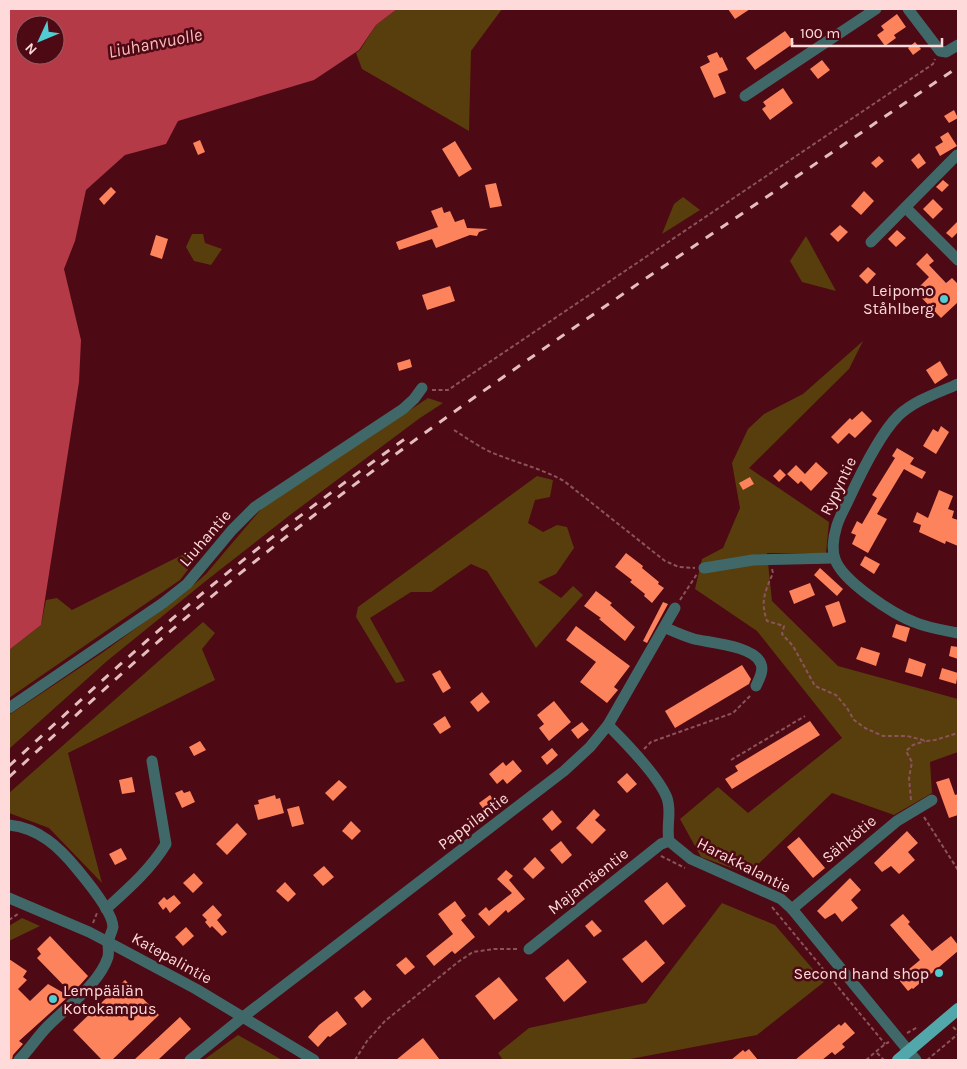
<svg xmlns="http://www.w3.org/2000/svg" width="967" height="1069" viewBox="0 0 967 1069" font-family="Karla,sans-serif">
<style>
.green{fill:#583e0c}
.water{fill:#b43a47;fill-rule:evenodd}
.building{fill:#fd835c}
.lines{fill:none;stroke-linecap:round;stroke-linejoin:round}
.path{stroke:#8b535a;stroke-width:2;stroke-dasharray:4 2.5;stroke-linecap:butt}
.minor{stroke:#416869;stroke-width:11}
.major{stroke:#51a7aa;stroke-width:12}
.rail{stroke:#e4bdbd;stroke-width:3;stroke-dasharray:9 9;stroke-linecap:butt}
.poi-dot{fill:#51ccd1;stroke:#4d0914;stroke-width:2}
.labels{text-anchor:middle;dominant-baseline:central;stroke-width:5;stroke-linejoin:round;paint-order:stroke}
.poi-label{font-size:16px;fill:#fedbda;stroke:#4d0914;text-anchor:end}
.street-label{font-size:16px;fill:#fedbda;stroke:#4d0914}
.water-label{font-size:18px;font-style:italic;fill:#fdbcbc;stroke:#4d0914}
</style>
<rect width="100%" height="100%" fill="#4d0914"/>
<g class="green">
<polygon points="397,9 502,9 471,51 469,131 362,69 356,53 360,50 376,25"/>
<polygon points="683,197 700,210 662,234 674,204"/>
<polygon points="192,234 203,234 205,243 222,249 211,265 194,261 186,247"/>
<polygon points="806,236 836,291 802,282 790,261"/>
<polygon points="863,341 849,369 749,468 829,522 826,553 767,553 772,601 838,666 958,699 958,752 930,762 932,793 894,815 832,793 748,874 701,857 680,819 718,787 748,813 842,738 757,631 695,589 702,559 723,548 740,508 732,463 748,429 764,414 803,394"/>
<polygon points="428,398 443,403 420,418 290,515 207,580 107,661 9,749 9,715 102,653 183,594 206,574 262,508"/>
<polygon points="537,476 553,480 550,497 535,500 528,523 543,532 557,525 567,527 574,548 556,574 538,582 561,598 573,586 583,595 536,648 487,571 471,564 431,592 411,592 370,618 405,681 396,683 356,617 358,607"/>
<polygon points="210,541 180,580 9,698 9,650 41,625 46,600 57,598 72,610"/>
<polygon points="203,622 215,633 202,649 215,680 68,753 102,883 49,828 9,813 9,793"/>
<polygon points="722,903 775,925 824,982 757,1035 625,1060 503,1060 498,1053 529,1028 646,1003"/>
<polygon points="22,918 40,926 9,941 9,926"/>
<polygon points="238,1035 282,1060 207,1060 205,1059"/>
</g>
<path class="water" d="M9,9h388l-21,16 -17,25 -45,30 -136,41 -12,23 -41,11 -39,35 -11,51 -11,28 17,71 -2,42 -38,243 -32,25zM25,25h30v30h-30z"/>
<g class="building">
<polygon points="728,9 750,9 735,19"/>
<polygon points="897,14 906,27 894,35 896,38 885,46 877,35 884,30 881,26"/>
<polygon points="785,31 794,43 755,70 746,58"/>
<polygon points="915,42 921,49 913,55 908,48"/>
<polygon points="717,52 720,58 722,57 728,70 718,74 726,93 714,98 700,67 710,62 707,56"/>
<polygon points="822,60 830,70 818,79 810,69"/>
<polygon points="783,88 793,103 770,120 762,109 766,106 763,102"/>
<polygon points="954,110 958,118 949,123 944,116"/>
<polygon points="948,132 957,146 940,156 935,147 943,142 940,137"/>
<polygon points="200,140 205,152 198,155 193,143"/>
<polygon points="455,141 472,169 459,177 442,149"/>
<polygon points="919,153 926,163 918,169 911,160"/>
<polygon points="879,156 884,161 876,168 871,163"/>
<polygon points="943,180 949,185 942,192 936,187"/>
<polygon points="496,183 502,206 490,208 485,185"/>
<polygon points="111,187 116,192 104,205 99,199"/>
<polygon points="864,191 874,201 861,215 851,206"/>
<polygon points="933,199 943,209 933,219 923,209"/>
<polygon points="442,207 444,213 450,211 455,222 464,219 467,228 488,229 479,232 477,236 470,235 436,248 432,239 399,250 396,242 438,227 431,211"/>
<polygon points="958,221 958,232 952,238 946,233"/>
<polygon points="840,225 848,232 838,242 830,234"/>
<polygon points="897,230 906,238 896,247 888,239"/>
<polygon points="156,235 168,239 162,259 150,255"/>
<polygon points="927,253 934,261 929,265 946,283 952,278 958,284 958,302 941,318 915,291 929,277 916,264"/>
<polygon points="868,267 876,274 867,284 859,276"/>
<polygon points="450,286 455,301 427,310 422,295"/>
<polygon points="410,359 412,367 399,371 397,363"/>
<polygon points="940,361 948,375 935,384 926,370"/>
<polygon points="862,411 872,421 855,438 849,433 838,444 831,437 850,418 852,420"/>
<polygon points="941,426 949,432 936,454 923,446 933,429 938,432"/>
<polygon points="897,448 914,458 910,464 926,472 922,479 904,469 877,514 887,519 868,553 852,544 856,535 851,533 857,521 862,524 877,498 872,495 895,458 892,456"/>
<polygon points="816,462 828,473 811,491 801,481 798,484 787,474 796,465 805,474"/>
<polygon points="780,469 786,475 779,482 773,476"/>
<polygon points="750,477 754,484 743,490 739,483"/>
<polygon points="939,490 953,496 948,509 954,511 952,518 958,520 958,546 946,541 945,544 919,532 921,525 913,522 917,512 928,518"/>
<polygon points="626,553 643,566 642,568 659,582 658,584 664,588 652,603 644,596 645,594 630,582 632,580 615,567"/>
<polygon points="865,556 880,564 874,574 860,565"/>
<polygon points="820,568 843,589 837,596 814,575"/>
<polygon points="810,583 815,595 794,604 789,591"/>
<polygon points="596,591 612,603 610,605 635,627 625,641 599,619 601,618 584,606"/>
<polygon points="839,601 846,622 833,627 825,606"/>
<polygon points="663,602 668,604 647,643 643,641"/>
<polygon points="896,624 910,628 906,642 892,637"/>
<polygon points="576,626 630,666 614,687 618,690 607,703 580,682 596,662 566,640"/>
<polygon points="951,646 958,647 958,659 949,656"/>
<polygon points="861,647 880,653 876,666 856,659"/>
<polygon points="909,658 926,664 922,677 905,672"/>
<polygon points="742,665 751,679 749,684 675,728 665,711"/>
<polygon points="942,668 958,673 956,684 939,679"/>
<polygon points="440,670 451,688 443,693 432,674"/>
<polygon points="482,692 490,702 478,712 470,702"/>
<polygon points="554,701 571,722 549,741 539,728 544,724 537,715"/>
<polygon points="445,716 451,727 440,734 433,724"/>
<polygon points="810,721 820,735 732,789 725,779 738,771 735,766"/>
<polygon points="582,722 589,730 578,739 571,730"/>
<polygon points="200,741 206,750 194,756 189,747"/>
<polygon points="552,748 558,755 547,765 541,757"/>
<polygon points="513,760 522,771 507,784 503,779 497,784 489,774 503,762 506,766"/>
<polygon points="627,773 637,784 627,793 617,782"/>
<polygon points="132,777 135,792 122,794 119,780"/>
<polygon points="949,778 955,795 958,794 958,815 949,818 936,782"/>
<polygon points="339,780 347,787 333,801 325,793"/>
<polygon points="182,790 184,793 190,791 195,802 182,808 175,793"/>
<polygon points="275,795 276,799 280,798 284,813 258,820 254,805 259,804 258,800"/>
<polygon points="490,795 498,806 487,814 479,803"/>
<polygon points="299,806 304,824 292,827 287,809"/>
<polygon points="594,809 600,815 595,820 606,830 592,844 576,828"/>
<polygon points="552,810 562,822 552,831 542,819"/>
<polygon points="351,821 361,831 352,840 342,831"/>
<polygon points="237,823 247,834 227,855 216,844"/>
<polygon points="907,831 918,843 908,852 915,860 899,874 891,866 882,872 874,863"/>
<polygon points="799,837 825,868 813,878 787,847"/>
<polygon points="561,841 572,855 562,864 550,850"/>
<polygon points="121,848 127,859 115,865 109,854"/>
<polygon points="535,857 545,868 533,879 523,869"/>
<polygon points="324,866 334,877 323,886 313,875"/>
<polygon points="506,870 513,876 509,880 525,899 508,913 506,910 489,926 478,914 486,907 489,911 512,893 497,879"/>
<polygon points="194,873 203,883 193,893 183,883"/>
<polygon points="850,878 861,890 851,900 858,908 842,922 835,913 825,919 817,911"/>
<polygon points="285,882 296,894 288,902 276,891"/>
<polygon points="667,882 686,906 663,925 644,901"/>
<polygon points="174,895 181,903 170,913 166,907 163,910 158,903 164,897 167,900"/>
<polygon points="455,901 466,916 461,920 475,937 455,954 452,951 434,966 426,956 453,934 438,914"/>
<polygon points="213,905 222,915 217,920 227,932 222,936 212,926 210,928 205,922 207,920 202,915"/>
<polygon points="903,914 910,922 908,924 932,951 951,936 958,945 958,951 913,989 912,988 908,991 899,980 904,977 902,975 920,960 890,925"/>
<polygon points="592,920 602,931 594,937 585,926"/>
<polygon points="186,927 194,936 183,946 175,937"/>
<polygon points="50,936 88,976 72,994 37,958 41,954 37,949"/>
<polygon points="646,940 665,963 642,983 622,959"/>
<polygon points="406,957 415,967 405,975 396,965"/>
<polygon points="9,959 27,971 23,977 27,980 18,989 30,1001 48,984 69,996 19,1041 23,1044 13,1055 12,1060 9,1060"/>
<polygon points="568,959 587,982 564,1002 545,978"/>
<polygon points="499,977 518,1000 494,1020 475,996"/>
<polygon points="125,980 159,1015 112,1060 102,1060 73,1030"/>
<polygon points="364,990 372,999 362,1008 354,998"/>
<polygon points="337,1011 347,1024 330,1037 328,1036 318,1047 308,1037 319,1025"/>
<polygon points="180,1017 191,1029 158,1060 134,1060"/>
<polygon points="845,1022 855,1033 842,1044 845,1047 835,1055 832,1052 822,1060 795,1060 839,1024 841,1026"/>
<polygon points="423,1038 440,1060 396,1060"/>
<polygon points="749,1049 758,1060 731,1060 743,1050 745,1052"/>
</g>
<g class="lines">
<g class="path">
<polyline points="432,390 448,390 933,64 935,59"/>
<path d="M454,430c14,9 28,19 44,25 23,9 44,14 66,26l101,80 14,6 16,1"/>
<path d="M772,569l1,4c-8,19 -13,28 -6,48l17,5 -2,8 11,12 22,40 21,9 11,13 7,12 11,8 18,8h24l20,5 8,-1 23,-7"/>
<polyline points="680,600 697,574"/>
<polyline points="644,749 651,742 733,713 751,695"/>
<polyline points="731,760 805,716"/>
<polyline points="911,800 909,778 912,762 906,751 913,745 925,741"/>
<polyline points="924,817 958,870"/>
<polyline points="661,856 685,868"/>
<polyline points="772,907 885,1044"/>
<polyline points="9,920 18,914"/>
<polyline points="93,923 97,913"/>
<polyline points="953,1027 958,1032"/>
<polyline points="907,1033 918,1027"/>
<polyline points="877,1053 884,1060"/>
<polyline points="355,1060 367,1041 385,1021 458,962 473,952 494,949 519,949"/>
<polyline points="866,1060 885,1044 889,1042"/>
<polyline points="927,1060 958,1034"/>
</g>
<g class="minor">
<polyline points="908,9 940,51 946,52 958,45"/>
<polyline points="745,96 876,9"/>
<polyline points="906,208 958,260"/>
<polyline points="871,242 957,155"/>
<path d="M958,384c-20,9 -43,16 -60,32 -18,18 -39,61 -50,85 -4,9 -10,18 -12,28 -3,9 -4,22 -1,30 7,22 58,55 79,63 14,6 29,8 44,11"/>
<polyline points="704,568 753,560 834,558"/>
<path d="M666,628c9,4 18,8 28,11 17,4 61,7 67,25 3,7 -2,15 -5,22"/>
<polyline points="9,708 163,603 187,584 232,530 255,507 403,409 414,399 422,388"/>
<path d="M608,725c16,16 51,52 59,73 5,14 -1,28 2,43l22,18 90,40 11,10 124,151"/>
<path d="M9,825c30,3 50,22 68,44 10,12 36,44 36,58 -1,5 -4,10 -5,15 0,5 1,10 0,15 -9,27 -40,49 -60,69 -11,11 -18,23 -29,34"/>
<polyline points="9,898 89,932 108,942 196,989 314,1060"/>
<path d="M106,909c22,-20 44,-39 60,-65l-14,-83"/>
<polyline points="792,909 897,821 932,800"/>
<polyline points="529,949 661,844 669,841"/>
<polyline points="190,1060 243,1017 564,771 590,747 608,725 675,608"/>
</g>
<polyline class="major" points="898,1060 958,1009"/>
<g class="rail">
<path d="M9,766c62,-57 124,-115 189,-169 67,-56 137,-108 208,-159"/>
<path d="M9,777c64,-59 128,-119 196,-175 139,-115 288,-219 437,-321 106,-71 211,-143 316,-214"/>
</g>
</g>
<g class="poi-dot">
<circle cx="944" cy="299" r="5"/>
<circle cx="939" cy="973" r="5"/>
<circle cx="53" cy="999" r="5"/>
</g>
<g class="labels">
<g class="poi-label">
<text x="934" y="290">Leipomo<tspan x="934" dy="18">Ståhlberg</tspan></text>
<text x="929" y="973">Second hand shop</text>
<text x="63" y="990" text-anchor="start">Lempäälän<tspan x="63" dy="18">Kotokampus</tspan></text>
</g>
<g class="street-label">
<text transform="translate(838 486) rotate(-64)">Rypyntie</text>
<text transform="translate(205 538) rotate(-49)">Liuhantie</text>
<text transform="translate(473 821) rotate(-37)">Pappilantie</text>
<text transform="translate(849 839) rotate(-40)">Sähkötie</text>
<text transform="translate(744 865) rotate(27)">Harakkalantie</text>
<text transform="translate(588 881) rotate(-38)">Majamäentie</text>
<text transform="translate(172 958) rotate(29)">Katepalintie</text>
</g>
<g class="water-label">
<text transform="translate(155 43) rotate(-11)">Liuhanvuolle</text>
</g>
</g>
<rect width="967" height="1069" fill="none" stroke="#fedbda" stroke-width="20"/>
<g transform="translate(40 40) rotate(226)"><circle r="24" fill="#4d0914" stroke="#945d63"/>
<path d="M0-4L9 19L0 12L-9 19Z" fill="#51ccd1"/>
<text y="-8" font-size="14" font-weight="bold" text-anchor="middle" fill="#fedbda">N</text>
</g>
<path d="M792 38v8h150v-8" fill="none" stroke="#fedbda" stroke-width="2.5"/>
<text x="800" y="38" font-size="15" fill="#fedbda" stroke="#4d0914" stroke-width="4" paint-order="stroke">100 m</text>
</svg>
